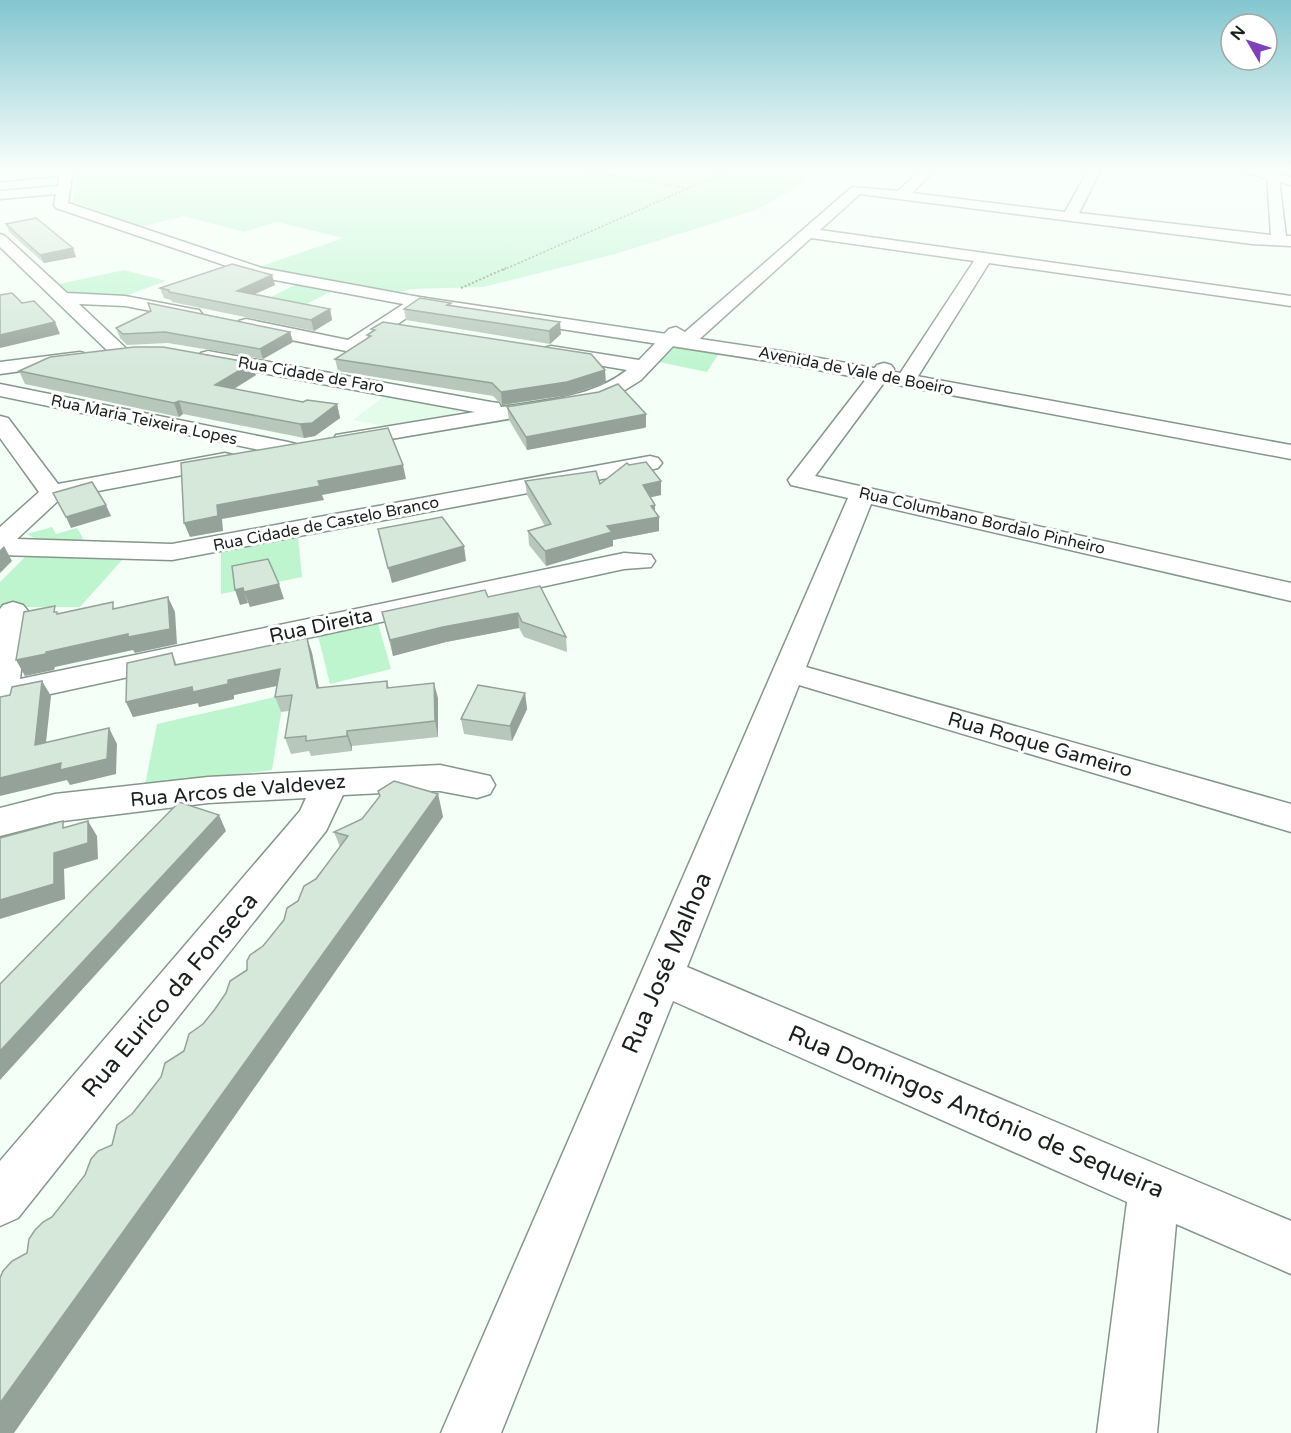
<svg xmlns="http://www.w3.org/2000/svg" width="1291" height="1433" viewBox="0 0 1291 1433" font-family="'Varela Round',sans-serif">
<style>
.built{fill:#e2fce9}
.green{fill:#bef5cf}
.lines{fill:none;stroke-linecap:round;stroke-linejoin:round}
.minor-casing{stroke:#85978a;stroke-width:3}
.tertiary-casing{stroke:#85978a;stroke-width:3}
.path-far1{stroke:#848d87;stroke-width:1.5;stroke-dasharray:2 2;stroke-linecap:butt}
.path{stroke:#848d87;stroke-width:2;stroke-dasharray:2 2;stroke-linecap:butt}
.minor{fill:#fff;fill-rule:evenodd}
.tertiary{fill:#fff;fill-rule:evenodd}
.wall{fill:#b7c8bb}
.shaded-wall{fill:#95a299}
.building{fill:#d5e8da;stroke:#95a299;stroke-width:1.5}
.labels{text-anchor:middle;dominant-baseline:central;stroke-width:6;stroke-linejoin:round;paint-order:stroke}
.far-street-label{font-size:16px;fill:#1a211c;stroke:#fff}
.street-label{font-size:20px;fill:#1a211c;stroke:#fff}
.near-street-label{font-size:24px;fill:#1a211c;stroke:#fff}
</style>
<rect width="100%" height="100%" fill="#f3fff7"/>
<polygon class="built" points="387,394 457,409 458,411 451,416 389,427 353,420"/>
<g class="green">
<polygon points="77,169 813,169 801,185 756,210 615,254 483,287 412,289 395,293 256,268 343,238 277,222 244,232 184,216 141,227 73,202"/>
<polygon points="124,270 166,281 125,296 69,293 59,284"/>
<polygon points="295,285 330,292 299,308 263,301"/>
<polygon points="681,346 721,350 707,372 659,362 672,349"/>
<polygon points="52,527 56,534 77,528 83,538 80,542 37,540 27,534"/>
<polygon points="298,537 302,577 221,594 221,551"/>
<polygon points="26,556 122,560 80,607 0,607 0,582"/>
<polygon points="378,623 391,669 330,684 318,636"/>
<polygon points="284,695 272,770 145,785 157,724"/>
</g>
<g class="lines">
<g class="minor-casing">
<g id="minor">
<polygon points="45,169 71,169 72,171 66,175 0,181 0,173"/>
<path d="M923,169h13l-24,24 153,19 24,-43h12l-22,44 192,22 -4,-60 1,-3h10l8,64h5v10l-39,-2 -392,-50 -40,36 471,66v10l-302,-43 -74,118 -3,4h-14l-3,-4 79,-120 -163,-23 -118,107 -7,2 -9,-5 -36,38 -24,15 -14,6 -25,6 -234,40 -8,-2 -3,-5 3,-5 139,-23 -267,-49 -7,-2 -3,-4 3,-4 7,-2 283,51 8,1 2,4c44,-7 90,-9 126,-37l-83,-14 -3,-4 3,-4 7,-2 88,14 30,-31 7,-2 9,5 167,-145 46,4z"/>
<polygon points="0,234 5,236 67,293 125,296 193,309 199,310 202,314 199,318 193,319 125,306 79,304 131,353 128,357 114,357 0,247"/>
<polygon points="419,297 425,298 428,302 425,306 358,350 351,352 246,331 239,329 237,325 239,321 246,319 348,340 413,298"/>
<polygon points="80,352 87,354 90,358 87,362 0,374 0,362"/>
<polygon points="884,363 891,365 894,369 815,476 1291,583 1291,601 871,504 806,667 1291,804 1291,832 799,685 687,967 1291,1221 1291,1274 1176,1224 1157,1433 1097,1433 1127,1202 673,1001 501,1433 441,1433 848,498 791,485 788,480 877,365"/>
<polygon points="0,384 288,442 296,444 300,449 296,454 288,456 0,396"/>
<polygon points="0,416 8,418 58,484 225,453 233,455 237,460 233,465 225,467 61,498 17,539 172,544 650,456 658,458 662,463 658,468 650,470 172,560 0,555 0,527 39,492 0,438"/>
<polygon points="624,553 651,555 655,561 651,567 624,569 0,705 0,609 3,605 13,602 23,605 28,611 20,679"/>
<polygon points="440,765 490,776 495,785 490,794 477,798 440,791 423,791 343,795 326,831 18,1218 0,1226 0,1161 300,811 306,798 208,803 55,822 0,836 0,808 55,794 208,777"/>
</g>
</g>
<g class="tertiary-casing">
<g id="tertiary">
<polygon points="61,169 73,169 68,203 262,268 419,297 781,351 1291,445 1291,459 781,363 419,307 259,277 56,208 54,205 56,194 0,199 0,191 58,186"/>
<polygon points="1241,169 1262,169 1291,177 1291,185 1243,172"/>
</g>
</g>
<g class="path-far1">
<polyline points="575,169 686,188"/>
<polyline points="503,270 732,169"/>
</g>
<polyline class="path" points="461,288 506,268"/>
<use href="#minor" class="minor"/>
<use href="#tertiary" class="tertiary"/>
</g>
<g class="wall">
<polygon points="6,224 73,248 76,257 44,263 9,232"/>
<polygon points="275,285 255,294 330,309 332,320 314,331 172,302 171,300 164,298 160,288"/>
<polygon points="451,303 451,306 561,334 550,344 406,320 404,309"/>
<polygon points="116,328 290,332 293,342 263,359 168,343 127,345 120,338"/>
<polygon points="371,329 606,383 568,395 502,405 493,396 338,371 335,359 368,338 367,335 372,332"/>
<polygon points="19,371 256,375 234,389 303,402 337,404 340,418 315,436 304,438 183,414 179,417 25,384"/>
<polygon points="507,407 646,427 527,450 509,420"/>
<polygon points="629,465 661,481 661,495 651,497 655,512 659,531 613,540 613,546 546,566 529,545 528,531 545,526 527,495 525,481 600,484"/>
<polygon points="488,597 566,637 567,652 524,637 519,628 446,642 393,656 382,612"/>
<polygon points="307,638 312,653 319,688 387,681 389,688 438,698 438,737 352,746 352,751 311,756 309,751 291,754 285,738 289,711 281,712 275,697 277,686 234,695 234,699 199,707 198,703 133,717 126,702 172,653 177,665"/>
<polygon points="525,693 527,709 512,741 464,734 461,719"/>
<polygon points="438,794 443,817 27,1253 52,1217 112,1145 132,1114 184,1051 203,1024 247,970 263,946 340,847 334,832"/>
</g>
<g class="shaded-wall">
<polygon points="73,248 76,257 44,263 40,255"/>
<polygon points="272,275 275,285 240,301 237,291"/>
<polygon points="330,309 332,320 314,331 311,320"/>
<polygon points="55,322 60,334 0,348 0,335"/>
<polygon points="560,322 561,334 550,344 549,331"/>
<polygon points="290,332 293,342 263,359 260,349"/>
<polygon points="252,363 256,375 219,398 215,385"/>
<polygon points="605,370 606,383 568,395 502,405 501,392"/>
<polygon points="179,401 183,414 179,417 174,403"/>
<polygon points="337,404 340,418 315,436 304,438 300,424"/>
<polygon points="646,414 646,427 644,428 527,450 526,437"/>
<polygon points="403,465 406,479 322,495 324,500 222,519 223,531 190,537 184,523 217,505 318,481"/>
<polygon points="661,481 661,495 643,499 643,485"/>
<polygon points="106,505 111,516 71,528 66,517"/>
<polygon points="655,505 655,517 659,517 659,531 613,540 613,546 546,566 545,551 607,526 651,506"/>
<polygon points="4,546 12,561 0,573 0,550"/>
<polygon points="464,546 466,561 392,583 388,568"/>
<polygon points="279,584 284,599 250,607 244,592"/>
<polygon points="243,588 248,603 240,605 235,590"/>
<polygon points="168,597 175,612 177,644 135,653 133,650 55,667 54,670 25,676 16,660 46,652"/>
<polygon points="518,613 519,628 446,642 393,656 390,640 443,627"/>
<polygon points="307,638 312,653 322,704 317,688"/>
<polygon points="280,669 285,684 234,695 234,699 199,707 198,703 133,717 126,702"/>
<polygon points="42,681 51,696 44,761 35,745"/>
<polygon points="434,683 438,698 438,737 435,721"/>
<polygon points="525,693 527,709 512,741 510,726"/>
<polygon points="109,728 117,744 116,774 70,785 67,780 0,796 0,778"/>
<polygon points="347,731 352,746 352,751 347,736"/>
<polygon points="438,794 443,817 14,1433 0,1433 0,1403"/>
<polygon points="219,815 226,831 0,1080 0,1051"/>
<polygon points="88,821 97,836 98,859 64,869 65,899 0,919 0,900 54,853"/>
</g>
<g class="building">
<polygon points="36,218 73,248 40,255 6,224"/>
<polygon points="232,264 272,275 237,291 330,309 311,320 169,292 169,290 160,288"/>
<polygon points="12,293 22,303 34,301 55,322 0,335 0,295"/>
<polygon points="420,298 451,303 447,305 560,322 549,331 404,309"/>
<polygon points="148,303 290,332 260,349 165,332 123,334 116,328 151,311"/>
<polygon points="383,322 591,354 605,370 567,382 501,392 492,383 335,359 371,336 367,335 375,330 371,329"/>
<polygon points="134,347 163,347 252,363 215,385 303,402 307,400 337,404 312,423 300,424 179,401 174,403 19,371 50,357"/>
<polygon points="618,384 646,414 526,437 507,407 599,392"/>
<polygon points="388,428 403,465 318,481 320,486 217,505 218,516 184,523 181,463"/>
<polygon points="646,462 661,481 643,485 655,505 651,506 659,517 607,526 612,532 545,551 528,531 551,524 525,481 596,471 600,484 627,463 629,465"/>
<polygon points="92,482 106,505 66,517 53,493"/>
<polygon points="442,517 464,546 388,568 378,529"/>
<polygon points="268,559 279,584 244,592 243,588 235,590 232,566"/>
<polygon points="540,586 566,637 522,622 518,613 443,627 390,640 382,612 485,590 488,597"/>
<polygon points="168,597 170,629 128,637 128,634 46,652 46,654 16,660 24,612 55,606 54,612 57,612 57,614 113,602 113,609"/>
<polygon points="307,638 317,688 387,681 387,688 434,683 435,721 347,731 347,736 306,741 306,736 285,738 292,695 275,697 280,669 228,680 228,684 193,692 192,687 126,702 127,663 172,653 175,665"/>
<polygon points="42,681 35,745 109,728 107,759 60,770 61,763 0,778 0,697 10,695 12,687"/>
<polygon points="478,685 525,693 510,726 461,719"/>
<polygon points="394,781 438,794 0,1403 0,1278 3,1271 12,1261 27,1253 29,1239 35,1230 43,1222 52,1217 85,1175 91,1159 98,1151 112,1145 117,1125 132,1114 147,1095 161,1077 165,1063 184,1051 189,1034 203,1024 215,1009 226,993 230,981 247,970 247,961 250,955 263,946 284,920 287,908 298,901 304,886 316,879 348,836 334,832 362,819 380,796 378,791"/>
<polygon points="179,802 219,815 0,1051 0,984"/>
<polygon points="63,821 63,828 88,821 88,843 54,853 54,884 0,900 0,838"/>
</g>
<linearGradient id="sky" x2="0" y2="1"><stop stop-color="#83c6cf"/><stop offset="0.46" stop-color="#fafffb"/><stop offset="1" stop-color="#fafffb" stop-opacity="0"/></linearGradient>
<rect width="1291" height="370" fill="url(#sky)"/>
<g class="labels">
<g class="far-street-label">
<text transform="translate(856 371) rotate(11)">Avenida de Vale de Boeiro</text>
<text transform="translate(311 375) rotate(10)">Rua Cidade de Faro</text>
<text transform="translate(144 420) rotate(12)">Rua Maria Teixeira Lopes</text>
<text transform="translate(982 521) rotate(13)">Rua Columbano Bordalo Pinheiro</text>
<text transform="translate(326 524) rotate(-11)">Rua Cidade de Castelo Branco</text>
</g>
<g class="street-label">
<text transform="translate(321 626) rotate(-12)">Rua Direita</text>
<text transform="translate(1040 745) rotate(16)">Rua Roque Gameiro</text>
<text transform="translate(238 791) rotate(-5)">Rua Arcos de Valdevez</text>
</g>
<g class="near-street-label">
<text transform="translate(667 963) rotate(-67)">Rua José Malhoa</text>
<text transform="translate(170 995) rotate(-50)">Rua Eurico da Fonseca</text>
<text transform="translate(976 1112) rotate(23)">Rua Domingos António de Sequeira</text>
</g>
</g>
<g transform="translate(1249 42) rotate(309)"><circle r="28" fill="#ffffff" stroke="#a3a6a4" stroke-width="1.5"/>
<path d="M0-4.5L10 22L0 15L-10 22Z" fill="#7e41b7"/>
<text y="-9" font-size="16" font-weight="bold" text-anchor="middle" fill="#1a211c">N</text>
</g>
</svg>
